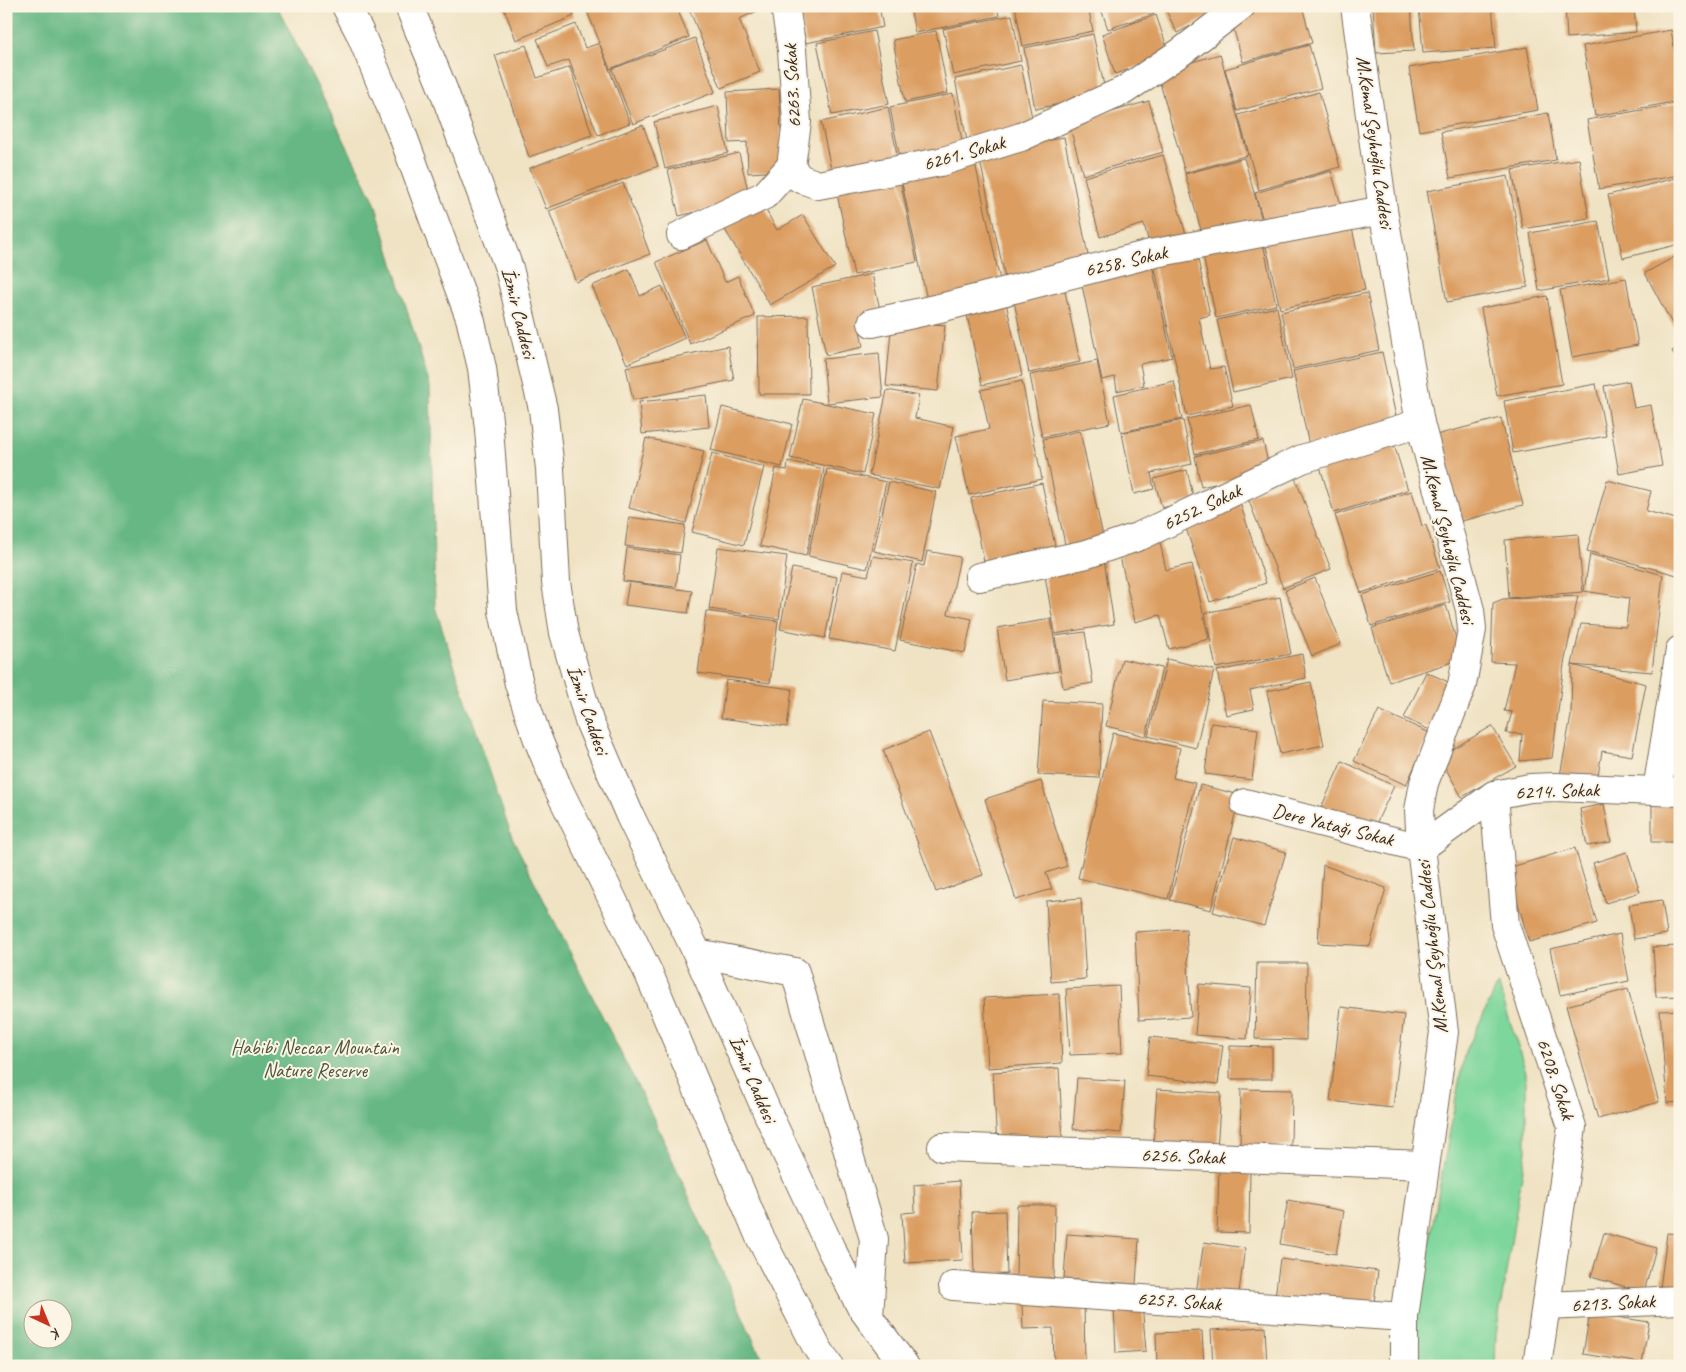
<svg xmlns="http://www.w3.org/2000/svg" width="1686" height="1372" viewBox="0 0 1686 1372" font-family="Caveat,sans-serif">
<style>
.green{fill:#7dd69b;stroke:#5c805c}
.forest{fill:#66b783;stroke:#507050;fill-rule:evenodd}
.building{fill:#db9d61}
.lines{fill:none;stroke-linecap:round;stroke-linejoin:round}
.street-casing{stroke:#7a6b58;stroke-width:30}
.secondary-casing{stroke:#7a6b58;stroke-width:30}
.street{stroke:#fff;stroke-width:28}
.secondary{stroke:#fff;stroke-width:28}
.labels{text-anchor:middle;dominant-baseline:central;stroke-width:4;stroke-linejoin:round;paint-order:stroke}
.street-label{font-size:20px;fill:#3b2a1e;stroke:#fcf5e5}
.park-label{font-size:20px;fill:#4c553d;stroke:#fcf5e5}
</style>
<rect width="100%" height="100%" fill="#fcf5e5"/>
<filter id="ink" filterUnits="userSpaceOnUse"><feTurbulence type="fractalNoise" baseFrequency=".02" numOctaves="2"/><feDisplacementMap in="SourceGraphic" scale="10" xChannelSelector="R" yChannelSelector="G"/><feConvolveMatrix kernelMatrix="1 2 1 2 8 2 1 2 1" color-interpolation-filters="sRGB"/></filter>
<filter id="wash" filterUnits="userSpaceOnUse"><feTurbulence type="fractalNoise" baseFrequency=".0096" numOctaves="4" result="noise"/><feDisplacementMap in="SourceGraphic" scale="20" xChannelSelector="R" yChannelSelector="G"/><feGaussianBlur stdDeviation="1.12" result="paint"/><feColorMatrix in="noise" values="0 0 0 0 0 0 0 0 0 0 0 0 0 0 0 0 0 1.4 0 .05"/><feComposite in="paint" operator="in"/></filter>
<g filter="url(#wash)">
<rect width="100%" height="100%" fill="#f0e3c4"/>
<polygon class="green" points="1498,984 1526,1072 1526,1151 1496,1334 1495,1366 1416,1366 1415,1319 1464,1055"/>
<path class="forest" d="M6,6h271l97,194 56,186 5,221 76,228 142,282 112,249h-759zM32,1310h30v30h-30z"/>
<g id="blocks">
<g class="building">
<polygon points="503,6 570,6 574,16 516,40"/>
<polygon points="585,6 634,6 636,12 650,6 676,6 689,37 610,69 600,45 630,123 598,135 569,60 548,67 537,39 576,24 585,48 600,43"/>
<polygon points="688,6 769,6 739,19 760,72 721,88"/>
<polygon points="798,6 879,6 883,27 806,43"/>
<polygon points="910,6 997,6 999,16 915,33"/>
<polygon points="1015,6 1088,6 1093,31 1023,46"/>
<polygon points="1100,6 1151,6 1154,14 1108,29"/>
<polygon points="1164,6 1230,6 1177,33"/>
<polygon points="1262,6 1302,6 1312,43 1243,62 1231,20 1263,10"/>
<polygon points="1373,6 1411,6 1414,51 1376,53"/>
<polygon points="1419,6 1492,6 1496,48 1423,53"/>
<polygon points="1565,6 1634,6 1636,32 1567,38"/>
<polygon points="1012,15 1021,61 953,75 943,29"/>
<polygon points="1156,15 1170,56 1115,74 1102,34"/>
<polygon points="1671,30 1680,79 1680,101 1595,116 1583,46"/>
<polygon points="874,31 889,104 832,115 817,43"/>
<polygon points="936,31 948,93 905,102 893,40"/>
<polygon points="1093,34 1106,95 1035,109 1024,48"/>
<polygon points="695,38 715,92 633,124 612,69"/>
<polygon points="526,45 537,78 570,67 592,135 529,157 495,55"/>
<polygon points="1309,45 1321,88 1237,111 1225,69"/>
<polygon points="1527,47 1538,110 1419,131 1409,68"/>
<polygon points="1220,54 1248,155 1185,173 1157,72"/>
<polygon points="1021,65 1034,127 967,141 955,79"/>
<polygon points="779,89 783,171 748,173 747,142 729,143 727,92"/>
<polygon points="1319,92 1340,167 1259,190 1238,115"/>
<polygon points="953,94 964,151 901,164 890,107"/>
<polygon points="1149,101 1163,152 1083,175 1069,124"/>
<polygon points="1680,103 1680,175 1599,189 1587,120"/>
<polygon points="718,106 728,153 665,169 654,122"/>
<polygon points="888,107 899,165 833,178 821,122"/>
<polygon points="1548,113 1556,160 1450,178 1441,132"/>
<polygon points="643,125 658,166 546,209 530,168"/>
<polygon points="1064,137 1090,265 1006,283 979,156"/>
<polygon points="739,153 750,199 679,216 668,170"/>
<polygon points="1163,155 1188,241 1151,251 1144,224 1100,237 1084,177"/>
<polygon points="974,158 1001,285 927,300 900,174"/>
<polygon points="1244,158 1264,227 1205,244 1185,174"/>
<polygon points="1579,159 1589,218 1523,229 1512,170"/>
<polygon points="1331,171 1342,208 1266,230 1255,193"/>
<polygon points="899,175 917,262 854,275 836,189"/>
<polygon points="1508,176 1528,287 1447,302 1427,191"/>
<polygon points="1680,177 1680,244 1623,258 1608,195"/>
<polygon points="623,183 650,254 576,282 549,211"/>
<polygon points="763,205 777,230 803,215 835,267 770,305 724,228"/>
<polygon points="1350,218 1365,290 1280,309 1264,237"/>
<polygon points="1598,221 1609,278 1539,291 1530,233"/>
<polygon points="1262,238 1276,305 1216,318 1202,251"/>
<polygon points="707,240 725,282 738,276 755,316 690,344 656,262"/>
<polygon points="1196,250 1210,315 1199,318 1210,369 1224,367 1233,406 1187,416 1153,259"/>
<polygon points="1680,254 1680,334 1678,335 1645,273"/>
<polygon points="1151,260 1172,357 1140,364 1144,385 1117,391 1115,377 1102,380 1080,276"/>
<polygon points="629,269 640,296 662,286 685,338 627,364 592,286"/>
<polygon points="872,274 881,314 858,319 863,347 826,355 812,287"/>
<polygon points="1626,278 1638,345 1572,357 1560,290"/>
<polygon points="1063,282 1080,362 1029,373 1012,292"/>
<polygon points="1367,293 1379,350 1293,369 1281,312"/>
<polygon points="1547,296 1562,384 1497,396 1481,308"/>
<polygon points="1005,298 1022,376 982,385 965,306"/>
<polygon points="1277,307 1292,379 1233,392 1217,320"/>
<polygon points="808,316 809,394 759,394 758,317"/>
<polygon points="892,320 945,325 938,391 886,386"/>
<polygon points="728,346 734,380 633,400 626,367"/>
<polygon points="1680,347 1680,365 1672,351"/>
<polygon points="1382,352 1398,426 1309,445 1293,371"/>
<polygon points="879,353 883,397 827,403 823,359"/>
<polygon points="1097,361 1110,423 1042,437 1030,375"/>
<polygon points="1022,381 1042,479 969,495 956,436 989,429 981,390"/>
<polygon points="1174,381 1182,419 1121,432 1114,395"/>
<polygon points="1629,381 1634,408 1651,405 1662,466 1619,474 1604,386"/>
<polygon points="1596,384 1606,436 1513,453 1504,401"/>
<polygon points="887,390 919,396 915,418 954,427 940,489 869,475"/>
<polygon points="706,395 709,427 642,434 639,402"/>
<polygon points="803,399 876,414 863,474 790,458"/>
<polygon points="1251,405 1259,440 1195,454 1187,419"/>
<polygon points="722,407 792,424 782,467 711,450"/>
<polygon points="1501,418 1523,505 1458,522 1436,435"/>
<polygon points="1183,420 1192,464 1151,473 1154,489 1134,494 1122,433"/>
<polygon points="1080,431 1104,541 1066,549 1043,439"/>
<polygon points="646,438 704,451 686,523 629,508"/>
<polygon points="1392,438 1408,490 1334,513 1318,460"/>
<polygon points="1263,441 1270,472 1201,487 1195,456"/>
<polygon points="712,453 764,467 744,545 692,532"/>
<polygon points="788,461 824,469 806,556 760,546 776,468 787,470"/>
<polygon points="827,469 886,482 867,569 808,556"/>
<polygon points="1187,470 1194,500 1162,508 1154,479"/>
<polygon points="1295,478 1331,569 1283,588 1247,496"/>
<polygon points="1607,480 1651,491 1646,511 1680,520 1680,563 1677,575 1587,551"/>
<polygon points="889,482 936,492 922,562 874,551"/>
<polygon points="1042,483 1057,555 986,571 971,498"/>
<polygon points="1412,491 1422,526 1426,525 1440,568 1361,593 1335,515"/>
<polygon points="1240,503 1266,583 1210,602 1184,522"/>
<polygon points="629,517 685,525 681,553 625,546"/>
<polygon points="1578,534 1583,592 1509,598 1505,540"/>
<polygon points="1159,538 1166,570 1192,564 1209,639 1169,649 1160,615 1135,622 1118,548"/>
<polygon points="718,547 787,556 779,619 709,609"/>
<polygon points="627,548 680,555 676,587 623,581"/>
<polygon points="927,551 960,557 948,614 972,619 965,653 900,640 917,564 924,566"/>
<polygon points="1590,554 1663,575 1652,672 1572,665 1581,624 1626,627 1629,598 1584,591"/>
<polygon points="873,556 913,563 895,651 829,639 842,571 868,576"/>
<polygon points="1104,560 1114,624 1055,634 1044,570"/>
<polygon points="792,568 837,577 825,638 780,629"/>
<polygon points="1440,571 1450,602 1371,626 1362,595"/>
<polygon points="1315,578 1341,644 1312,656 1285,590"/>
<polygon points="629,582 692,591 688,613 625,605"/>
<polygon points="1578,596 1564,664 1552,758 1520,761 1522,734 1506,733 1512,712 1504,711 1515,663 1491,662 1493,603 1503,599"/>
<polygon points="1280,597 1291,654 1216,668 1205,613"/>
<polygon points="1446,605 1462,659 1389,682 1372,628"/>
<polygon points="706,611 778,621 770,683 698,673"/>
<polygon points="1051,619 1059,671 1005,680 997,628"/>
<polygon points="1085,632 1093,683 1063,688 1055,636"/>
<polygon points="1302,654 1306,678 1250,690 1254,709 1226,715 1217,671"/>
<polygon points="1122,659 1162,668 1146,736 1106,726"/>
<polygon points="1167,659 1214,670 1196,748 1148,736"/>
<polygon points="1572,665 1646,684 1632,756 1602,751 1597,782 1559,781 1571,716"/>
<polygon points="1426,672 1453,684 1432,731 1404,718"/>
<polygon points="726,680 792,689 787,727 721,718"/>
<polygon points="1311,682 1324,745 1280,754 1267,691"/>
<polygon points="1043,701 1102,704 1099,778 1038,775"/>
<polygon points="1379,710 1430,733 1406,785 1354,761"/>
<polygon points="1211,723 1258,729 1252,780 1205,774"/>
<polygon points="1492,726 1516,766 1462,797 1439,757"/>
<polygon points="929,732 983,875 936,892 883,750"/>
<polygon points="1113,733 1180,748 1173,778 1195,783 1168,899 1078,878"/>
<polygon points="1342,761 1394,786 1372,832 1321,808"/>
<polygon points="1041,781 1067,866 1046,873 1052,889 1016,900 985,799"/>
<polygon points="1200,785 1240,795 1211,910 1170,900"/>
<rect x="1652" y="802" width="28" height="40"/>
<polygon points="1604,804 1611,842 1587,846 1580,809"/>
<polygon points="1234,837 1286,852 1264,926 1213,912"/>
<polygon points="1575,848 1597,923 1529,942 1508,868"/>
<polygon points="1627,852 1640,892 1606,903 1593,863"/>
<polygon points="1323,865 1386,888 1370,946 1318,943"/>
<polygon points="1081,898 1086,979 1051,982 1046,901"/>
<polygon points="1662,900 1667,934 1634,939 1629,905"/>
<polygon points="1186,929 1191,1017 1139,1020 1135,932"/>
<polygon points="1620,934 1629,981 1560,995 1550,949"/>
<polygon points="1680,946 1680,996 1656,997 1653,947"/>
<polygon points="1257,963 1307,963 1306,1040 1255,1039"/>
<polygon points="1199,984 1251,988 1247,1039 1195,1035"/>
<polygon points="1119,986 1122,1053 1070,1055 1066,989"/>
<polygon points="1628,989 1659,1102 1598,1119 1566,1006"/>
<polygon points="1059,994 1062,1063 988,1068 984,998"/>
<polygon points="1341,1007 1404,1015 1393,1108 1330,1101"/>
<polygon points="1680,1010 1680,1102 1667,1103 1660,1011"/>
<polygon points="1150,1037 1223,1045 1218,1084 1146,1076"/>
<polygon points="1230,1046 1272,1047 1272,1079 1230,1079"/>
<polygon points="1059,1068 1063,1143 997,1147 993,1072"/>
<polygon points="1077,1078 1125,1081 1121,1133 1073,1129"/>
<polygon points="1157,1089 1221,1093 1217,1149 1153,1145"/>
<polygon points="1241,1089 1292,1090 1291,1146 1240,1146"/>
<polygon points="1219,1170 1250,1171 1249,1233 1217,1232"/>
<polygon points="959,1181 963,1260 905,1263 902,1213 915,1212 914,1185"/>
<polygon points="1288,1200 1344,1211 1336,1254 1280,1244"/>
<polygon points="1017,1205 1055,1205 1054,1278 1016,1277"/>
<polygon points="1005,1211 1007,1274 974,1275 972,1212"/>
<polygon points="1604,1233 1656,1248 1644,1292 1591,1277"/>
<polygon points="1667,1233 1680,1234 1680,1291 1660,1289"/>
<polygon points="1067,1234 1139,1239 1136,1284 1064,1279"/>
<polygon points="1204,1242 1245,1248 1238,1299 1196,1293"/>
<polygon points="1280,1259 1378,1271 1373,1310 1275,1297"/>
<polygon points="1084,1302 1085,1366 1054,1366 1053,1328 1023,1329 1022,1303"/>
<polygon points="1142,1303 1146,1351 1116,1353 1114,1305"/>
<polygon points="1590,1313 1649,1322 1642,1363 1583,1354"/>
<polygon points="1265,1327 1267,1366 1213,1366 1211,1330"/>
<polygon points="1202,1331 1204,1366 1157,1366 1156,1333"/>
</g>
</g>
</g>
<g filter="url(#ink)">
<use href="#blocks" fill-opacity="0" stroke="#7a6b58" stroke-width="1"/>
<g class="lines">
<g class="street-casing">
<g id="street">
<polyline points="785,6 792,50 797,122 791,166"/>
<polyline points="1355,6 1383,210 1420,423 1470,610 1472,629 1462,685 1424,783 1419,810 1421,848 1444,1032 1404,1317 1404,1366"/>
<polyline points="681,235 765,195 791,166 799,178 818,185 940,162 1021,137 1123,91 1181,52 1241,6"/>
<polyline points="872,323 944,307 1150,254 1383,210"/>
<polyline points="979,577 1087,554 1140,536 1302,459 1420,423"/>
<polyline points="1657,790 1680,650"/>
<polyline points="1494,795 1505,925 1572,1127 1537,1366"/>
<polyline points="1245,803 1421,848 1494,795 1530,788 1555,787 1680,792"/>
<polyline points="942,1147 1424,1165"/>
<polyline points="953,1286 1404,1317"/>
<polyline points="1546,1306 1680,1300"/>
</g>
</g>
<g class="secondary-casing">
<g id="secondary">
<polyline points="346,6 360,33 403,136 470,318 482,368 489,429 503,611 519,684 537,737 557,786 649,974 759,1235 816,1346 829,1366"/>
<polyline points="409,6 443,89 509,268 543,409 550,469 556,582 564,633 589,721 630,816 697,953 768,1114 831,1249 861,1307 905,1366"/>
<polyline points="697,953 795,972 874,1239 869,1317"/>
</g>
</g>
<use href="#street" class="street"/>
<use href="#secondary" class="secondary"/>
</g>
</g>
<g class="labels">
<g class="street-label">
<text transform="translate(792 86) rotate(-93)">6263. Sokak</text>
<text transform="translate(1375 142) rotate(82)">M.Kemal Şeyhoğlu Caddesi</text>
<text transform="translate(964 153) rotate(-16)">6261. Sokak</text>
<text transform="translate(1126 261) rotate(-13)">6258. Sokak</text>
<text transform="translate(519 313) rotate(76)">İzmir Caddesi</text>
<text transform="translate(1202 507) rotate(-25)">6252. Sokak</text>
<text transform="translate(1448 539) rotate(76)">M.Kemal Şeyhoğlu Caddesi</text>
<text transform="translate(588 710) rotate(71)">İzmir Caddesi</text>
<text transform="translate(1557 791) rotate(-2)">6214. Sokak</text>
<text transform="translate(1333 825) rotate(14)">Dere Yatağı Sokak</text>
<text transform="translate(1432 947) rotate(-96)">M.Kemal Şeyhoğlu Caddesi</text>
<text transform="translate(753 1079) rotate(67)">İzmir Caddesi</text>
<text transform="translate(1556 1079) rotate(72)">6208. Sokak</text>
<text transform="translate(1183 1156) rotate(2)">6256. Sokak</text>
<text transform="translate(1179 1301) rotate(4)">6257. Sokak</text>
<text transform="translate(1613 1303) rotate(-3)">6213. Sokak</text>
</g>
<g class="park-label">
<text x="315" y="1047">Habibi Neccar Mountain<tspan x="315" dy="23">Nature Reserve</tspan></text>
</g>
</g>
<rect width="1686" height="1372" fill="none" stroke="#fcf5e5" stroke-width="25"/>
<g transform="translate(48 1324) rotate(136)"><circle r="24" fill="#fcf5e5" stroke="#afa495"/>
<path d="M0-4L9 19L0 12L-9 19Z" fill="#c8321e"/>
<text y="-8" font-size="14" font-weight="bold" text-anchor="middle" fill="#3b2a1e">K</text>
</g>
</svg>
